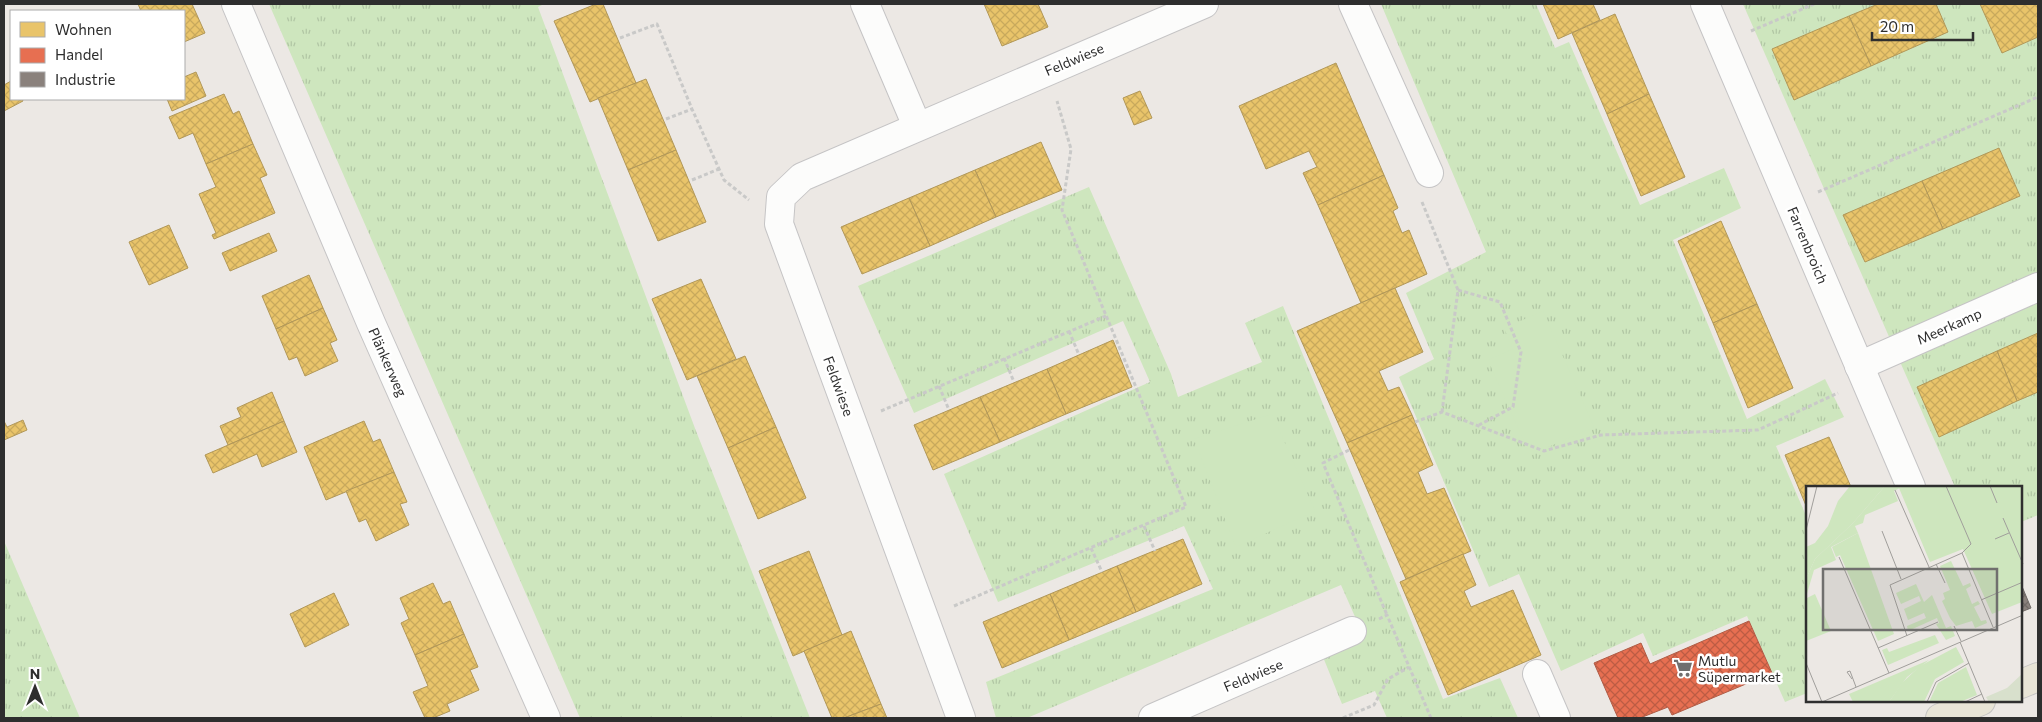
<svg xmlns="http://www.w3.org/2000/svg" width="2042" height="722" viewBox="0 0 2042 722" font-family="Commissioner,sans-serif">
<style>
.grass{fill:url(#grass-tufts)}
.park{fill:#cee6be}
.homes{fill:url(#homes-cross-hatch);stroke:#b19758}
.shops{fill:url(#shops-cross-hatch);stroke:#b05c46}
.industry{fill:url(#industry-cross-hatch);stroke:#6e6865}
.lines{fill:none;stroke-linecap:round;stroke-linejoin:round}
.minor-casing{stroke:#c5c4c5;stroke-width:30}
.major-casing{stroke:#c6c5c4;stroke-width:30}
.path{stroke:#c9c9c8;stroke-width:3;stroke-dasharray:4 2.5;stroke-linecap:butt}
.minor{stroke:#fcfcfb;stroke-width:28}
.major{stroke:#e8e4d6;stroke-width:28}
.labels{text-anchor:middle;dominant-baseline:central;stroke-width:5;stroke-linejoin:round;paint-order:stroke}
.street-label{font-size:14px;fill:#2e2e2e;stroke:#fff}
.poi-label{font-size:14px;fill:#2e2e2e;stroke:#fff;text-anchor:start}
.inset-road{fill:none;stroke:#a09e9b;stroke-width:1}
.view{fill:#706f6e;fill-opacity:0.15;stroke:#706f6e;stroke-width:2.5}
.inset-edge{fill:none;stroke:#2e2e2e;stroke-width:2.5}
</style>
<defs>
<pattern id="grass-tufts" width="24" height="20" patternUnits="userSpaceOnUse" patternTransform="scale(1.25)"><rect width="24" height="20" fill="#cee6be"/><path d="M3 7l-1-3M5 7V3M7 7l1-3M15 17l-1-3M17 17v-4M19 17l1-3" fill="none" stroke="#b1c6a4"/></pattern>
<pattern id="homes-cross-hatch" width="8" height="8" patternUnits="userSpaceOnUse" patternTransform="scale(1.25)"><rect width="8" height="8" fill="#e9c46a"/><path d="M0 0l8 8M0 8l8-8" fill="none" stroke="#c8a95c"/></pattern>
<pattern id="shops-cross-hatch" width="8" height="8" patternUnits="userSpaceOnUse" patternTransform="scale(1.25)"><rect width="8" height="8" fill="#e76f51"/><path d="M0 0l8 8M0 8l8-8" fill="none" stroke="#bc5c44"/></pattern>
<pattern id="industry-cross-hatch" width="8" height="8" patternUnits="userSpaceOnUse" patternTransform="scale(1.25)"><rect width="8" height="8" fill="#8a817c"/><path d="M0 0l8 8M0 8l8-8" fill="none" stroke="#716a66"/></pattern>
</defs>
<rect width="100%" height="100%" fill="#ece8e4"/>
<g class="grass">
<polygon points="269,4 544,4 538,7 696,431 810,718 580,718"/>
<polygon points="1381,4 1536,4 1555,48 1569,42 1640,205 1724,168 1741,208 1673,240 1747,419 1825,379 1844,417 1776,446 1807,518 1807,693 1785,702 1747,616 1653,656 1643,633 1561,671 1519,574 1489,587 1399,377 1434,359 1406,293 1486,252"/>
<polygon points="1743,4 2038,4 2038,515 2021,522 2021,487 1955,487"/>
<polygon points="1089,187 1171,374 1178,397 1262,362 1245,323 1283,306 1443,699 1500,678 1518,718 1387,718 1375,691 1342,704 1323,657 1356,619 1341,585 1027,718 996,718 986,682 1213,589 1184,526 998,602 944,474 1150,382 1123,321 914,413 858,286"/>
<polygon points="4,541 80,718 4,718"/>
</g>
<g class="park">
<polygon points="1543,311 1594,427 1530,455 1488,360 1513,349 1504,328"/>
<polygon points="1272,414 1315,511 1236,547 1194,439"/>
</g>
<g class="homes">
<polygon points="138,4 192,4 205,33 184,42 184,11 141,11"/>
<polygon points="596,4 603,4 636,83 590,102 554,21"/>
<polygon points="984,4 1038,4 1048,27 1002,46"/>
<polygon points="1543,4 1593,4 1600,20 1558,39"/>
<polygon points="1878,4 1936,4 1948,32 1871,66 1849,16"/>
<polygon points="1980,4 2038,4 2038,37 2002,53"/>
<polygon points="1615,14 1649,94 1607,114 1572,33"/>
<polygon points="1849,16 1871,66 1794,100 1772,49"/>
<polygon points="1336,63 1384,175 1318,205 1303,173 1317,167 1309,151 1266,169 1239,106"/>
<polygon points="196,72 206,96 172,111 167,99 184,99 184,77"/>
<polygon points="646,79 676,150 628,170 598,98"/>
<polygon points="11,81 11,99 22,99 23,101 4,111 4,85"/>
<polygon points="1140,91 1152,118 1134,125 1123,98"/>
<polygon points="224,94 233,114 239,111 253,144 206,164 193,133 179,139 169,117"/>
<polygon points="1649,94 1685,177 1641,196 1607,114"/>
<polygon points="1041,142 1062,190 996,217 975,170"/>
<polygon points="253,144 267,175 260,178 275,213 214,239 212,235 216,233 199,194 216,187 206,164"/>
<polygon points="1999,148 2020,196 1943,229 1922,181"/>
<polygon points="676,150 706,222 658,241 628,170"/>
<polygon points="975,170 996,217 930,246 909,198"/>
<polygon points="1384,175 1398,208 1393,211 1402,233 1409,230 1427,274 1361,303 1318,205"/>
<polygon points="1922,181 1943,229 1865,262 1843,215"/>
<polygon points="909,198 930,246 862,274 841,227"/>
<polygon points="1721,221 1757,304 1713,323 1678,241"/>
<polygon points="169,225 188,268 149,285 129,242"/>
<polygon points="269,233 277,251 230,271 222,253"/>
<polygon points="309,275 323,308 276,329 262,296"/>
<polygon points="701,279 736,359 687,380 652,299"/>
<polygon points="1395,288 1423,352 1379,371 1388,391 1399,387 1412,415 1347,443 1297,331"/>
<polygon points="1757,304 1793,388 1748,408 1713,323"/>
<polygon points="323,308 337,340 330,343 338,361 305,376 297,357 289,360 276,329"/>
<polygon points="2038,333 2038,392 2017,401 1997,351"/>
<polygon points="1113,340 1132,387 1066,414 1047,369"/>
<polygon points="1997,351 2017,401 1939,437 1917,387"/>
<polygon points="745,356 776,427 728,448 697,376"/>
<polygon points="1047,369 1066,414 1000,442 980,397"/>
<polygon points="272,392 284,421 228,445 220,426 241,417 237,408"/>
<polygon points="980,397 1000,442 933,470 914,425"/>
<polygon points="1412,415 1433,465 1418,472 1427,494 1444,488 1471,551 1406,579 1347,443"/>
<polygon points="23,420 27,430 4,440 4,421 7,427"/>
<polygon points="284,421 297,452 262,467 257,454 213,473 205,455"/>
<polygon points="364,421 373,442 380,439 394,472 326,500 304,447"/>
<polygon points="776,427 806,498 758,519 728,448"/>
<polygon points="1829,437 1851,487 1807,487 1807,508 1785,455"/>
<polygon points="394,472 407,502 400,504 409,525 376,541 366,519 359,522 346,491"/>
<polygon points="1183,539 1202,584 1136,612 1117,566"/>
<polygon points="809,551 842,635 793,656 759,571"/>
<polygon points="1463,554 1476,585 1464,591 1471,607 1513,590 1541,655 1448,695 1400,582"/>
<polygon points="1117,566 1136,612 1069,640 1050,594"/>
<polygon points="433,583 443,604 450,601 464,634 415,655 401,623 409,619 400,598"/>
<polygon points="334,593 349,625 305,647 290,614"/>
<polygon points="1050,594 1069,640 1002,668 983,622"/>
<polygon points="851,631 881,704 844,718 832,718 804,651"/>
<polygon points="464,634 478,667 470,670 479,690 447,704 450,711 433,718 425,718 413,692 428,686 415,655"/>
<polygon points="881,704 887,718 844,718"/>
</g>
<polygon class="shops" points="1749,621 1772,673 1672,715 1668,707 1640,718 1618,718 1594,663 1641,643 1650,664"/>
<polygon class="industry" points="2021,584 2031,608 2021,612"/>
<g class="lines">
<g class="minor-casing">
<g id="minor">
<polyline points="236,4 371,323 546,718"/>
<polyline points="865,4 917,126"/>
<polyline points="1353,4 1429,173"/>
<polyline points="1705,4 1911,487"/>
<polyline points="1859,366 2038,287"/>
<polyline points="1537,674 1556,718"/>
<polyline points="961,718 779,224 781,197 802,177 1204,4"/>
<polyline points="1153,718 1352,631"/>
</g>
</g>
<g class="major-casing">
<g id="major">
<polyline points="2021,684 2038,677"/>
<polyline points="1940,718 1981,701"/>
</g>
</g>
<g class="path">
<polyline points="1751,31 1814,4"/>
<polyline points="620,38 657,24 692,109 724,180 749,200"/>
<polyline points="666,119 692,109"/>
<polyline points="692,180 719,169"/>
<polyline points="1818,192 2038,97"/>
<polyline points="1422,202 1458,290 1442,412"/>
<polyline points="1458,290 1500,302 1521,352 1513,407 1479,425"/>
<polyline points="1069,331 1079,355"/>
<polyline points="1004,358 1014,382"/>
<polyline points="939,386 949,410"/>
<polyline points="881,411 1106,316"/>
<polyline points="1415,422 1442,412 1544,451 1601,435 1758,430 1838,393"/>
<polyline points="1349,450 1323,463 1387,615"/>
<polyline points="1144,526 1155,551"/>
<polyline points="1091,548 1102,572"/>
<polyline points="954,606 1186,507 1062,210 1071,149 1057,101"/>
<polyline points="1379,619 1387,615 1431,718"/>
<polyline points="1343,718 1374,705 1388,679 1409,667"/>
</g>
<use href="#minor" class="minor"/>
<use href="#major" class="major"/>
</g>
<defs>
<g id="supermarket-bare" transform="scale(1.5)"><path d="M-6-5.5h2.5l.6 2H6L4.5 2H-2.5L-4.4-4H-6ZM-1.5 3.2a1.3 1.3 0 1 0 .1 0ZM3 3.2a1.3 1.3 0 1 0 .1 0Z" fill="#706f6e" stroke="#fff" stroke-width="2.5" paint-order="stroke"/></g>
</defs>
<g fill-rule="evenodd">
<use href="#supermarket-bare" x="1683" y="668"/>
</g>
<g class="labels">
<g class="street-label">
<text transform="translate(1074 59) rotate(-23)">Feldwiese</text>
<text transform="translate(1808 245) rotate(67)">Farrenbroich</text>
<text transform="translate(1949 326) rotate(-24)">Meerkamp</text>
<text transform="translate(388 362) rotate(66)">Plänkerweg</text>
<text transform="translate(839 386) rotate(70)">Feldwiese</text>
<text transform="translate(1253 675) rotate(-23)">Feldwiese</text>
</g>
<g class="poi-label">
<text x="1698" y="660">Mutlu<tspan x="1698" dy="16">Süpermarket</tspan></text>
</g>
</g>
<g transform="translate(1806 486)">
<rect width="216" height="216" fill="#ece8e4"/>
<path d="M98,0h118v116l-30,12 -29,-65 -33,13 -31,-74zM52,47l36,101 -16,7 -38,-86 -4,2 -4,-10zM145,75l12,25 7,-3 1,3 -5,3 6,15 6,-3 2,3 -6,3 7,14 5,-1 1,3 -12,5 -3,-7 -16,5 -6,-8 -8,-17 3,-2 -2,-6 7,-3 -10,-24zM110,98l8,18 8,-7 14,33 5,-2 4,10 -9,4 -10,-16 3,-1 -2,-5 -29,13 -1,-5 19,-8 -2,-5 -16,7 -4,-11 17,-8 -2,-5 -18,8 -5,-11zM9,108l16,37 -25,10v-39l1,-4zM129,149l4,8 -51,22 -6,-15 5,-2 2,4zM150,161l8,15 -29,17 -11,23h-35l13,-19 18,-17zM160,181l11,28 -17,7h-31l9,-19z" fill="#cee6be"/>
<path d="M44,0h35l-32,37 -38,36 -9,20v-32l9,-4 13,-17 10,-25z" fill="#cee6be"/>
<path d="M216,188v28h-33l-3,-5 21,-9z" fill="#d8e0cc"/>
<path d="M79,0h19l-10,5 4,10 -33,14 -2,8 -8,3 3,7 -27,14 5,13 -22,10 -8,27v-18l9,-20 38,-36zM123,174l-22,17 -18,25h-36l-4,-8z" fill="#cee6be"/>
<path class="inset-road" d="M140,0l25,58 -9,9 31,74M184,0l7,17M89,4l34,77M197,32l20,46M0,44l11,-44M76,45l19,48M189,53l14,-6M33,71l50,116M130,78l9,19M175,114l42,-18M148,140l7,15M101,150l-17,-51 72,-32M154,156l25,60M72,162l60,-26M0,177l16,39M46,193l-5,-7 3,-1 6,16M16,216l201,-87M121,216l9,-20 33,-19M159,216l17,-8"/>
<path class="view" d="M17,83h174v61h-174z"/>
<rect width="216" height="216" class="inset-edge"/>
</g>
<rect width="2042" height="722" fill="none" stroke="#2e2e2e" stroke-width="10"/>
<rect x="10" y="10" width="175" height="90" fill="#ffffff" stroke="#ababab"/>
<rect x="20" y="22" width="25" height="15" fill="#e9c46a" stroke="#ababab"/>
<text x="55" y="35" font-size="15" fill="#2e2e2e">Wohnen</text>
<rect x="20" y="48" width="25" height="15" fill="#e76f51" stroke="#ababab"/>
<text x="55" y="60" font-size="15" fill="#2e2e2e">Handel</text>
<rect x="20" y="72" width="25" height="15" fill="#8a817c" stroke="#ababab"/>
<text x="55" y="85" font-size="15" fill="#2e2e2e">Industrie</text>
<g transform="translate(35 687)" stroke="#ffffff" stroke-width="4" paint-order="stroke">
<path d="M0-4L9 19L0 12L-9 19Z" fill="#2e2e2e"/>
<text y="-8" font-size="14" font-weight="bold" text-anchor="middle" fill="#2e2e2e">N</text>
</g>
<path d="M1872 32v8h101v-8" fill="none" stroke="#2e2e2e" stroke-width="2.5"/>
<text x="1880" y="32" font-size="15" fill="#2e2e2e" stroke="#ffffff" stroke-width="4" paint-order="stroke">20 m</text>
</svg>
